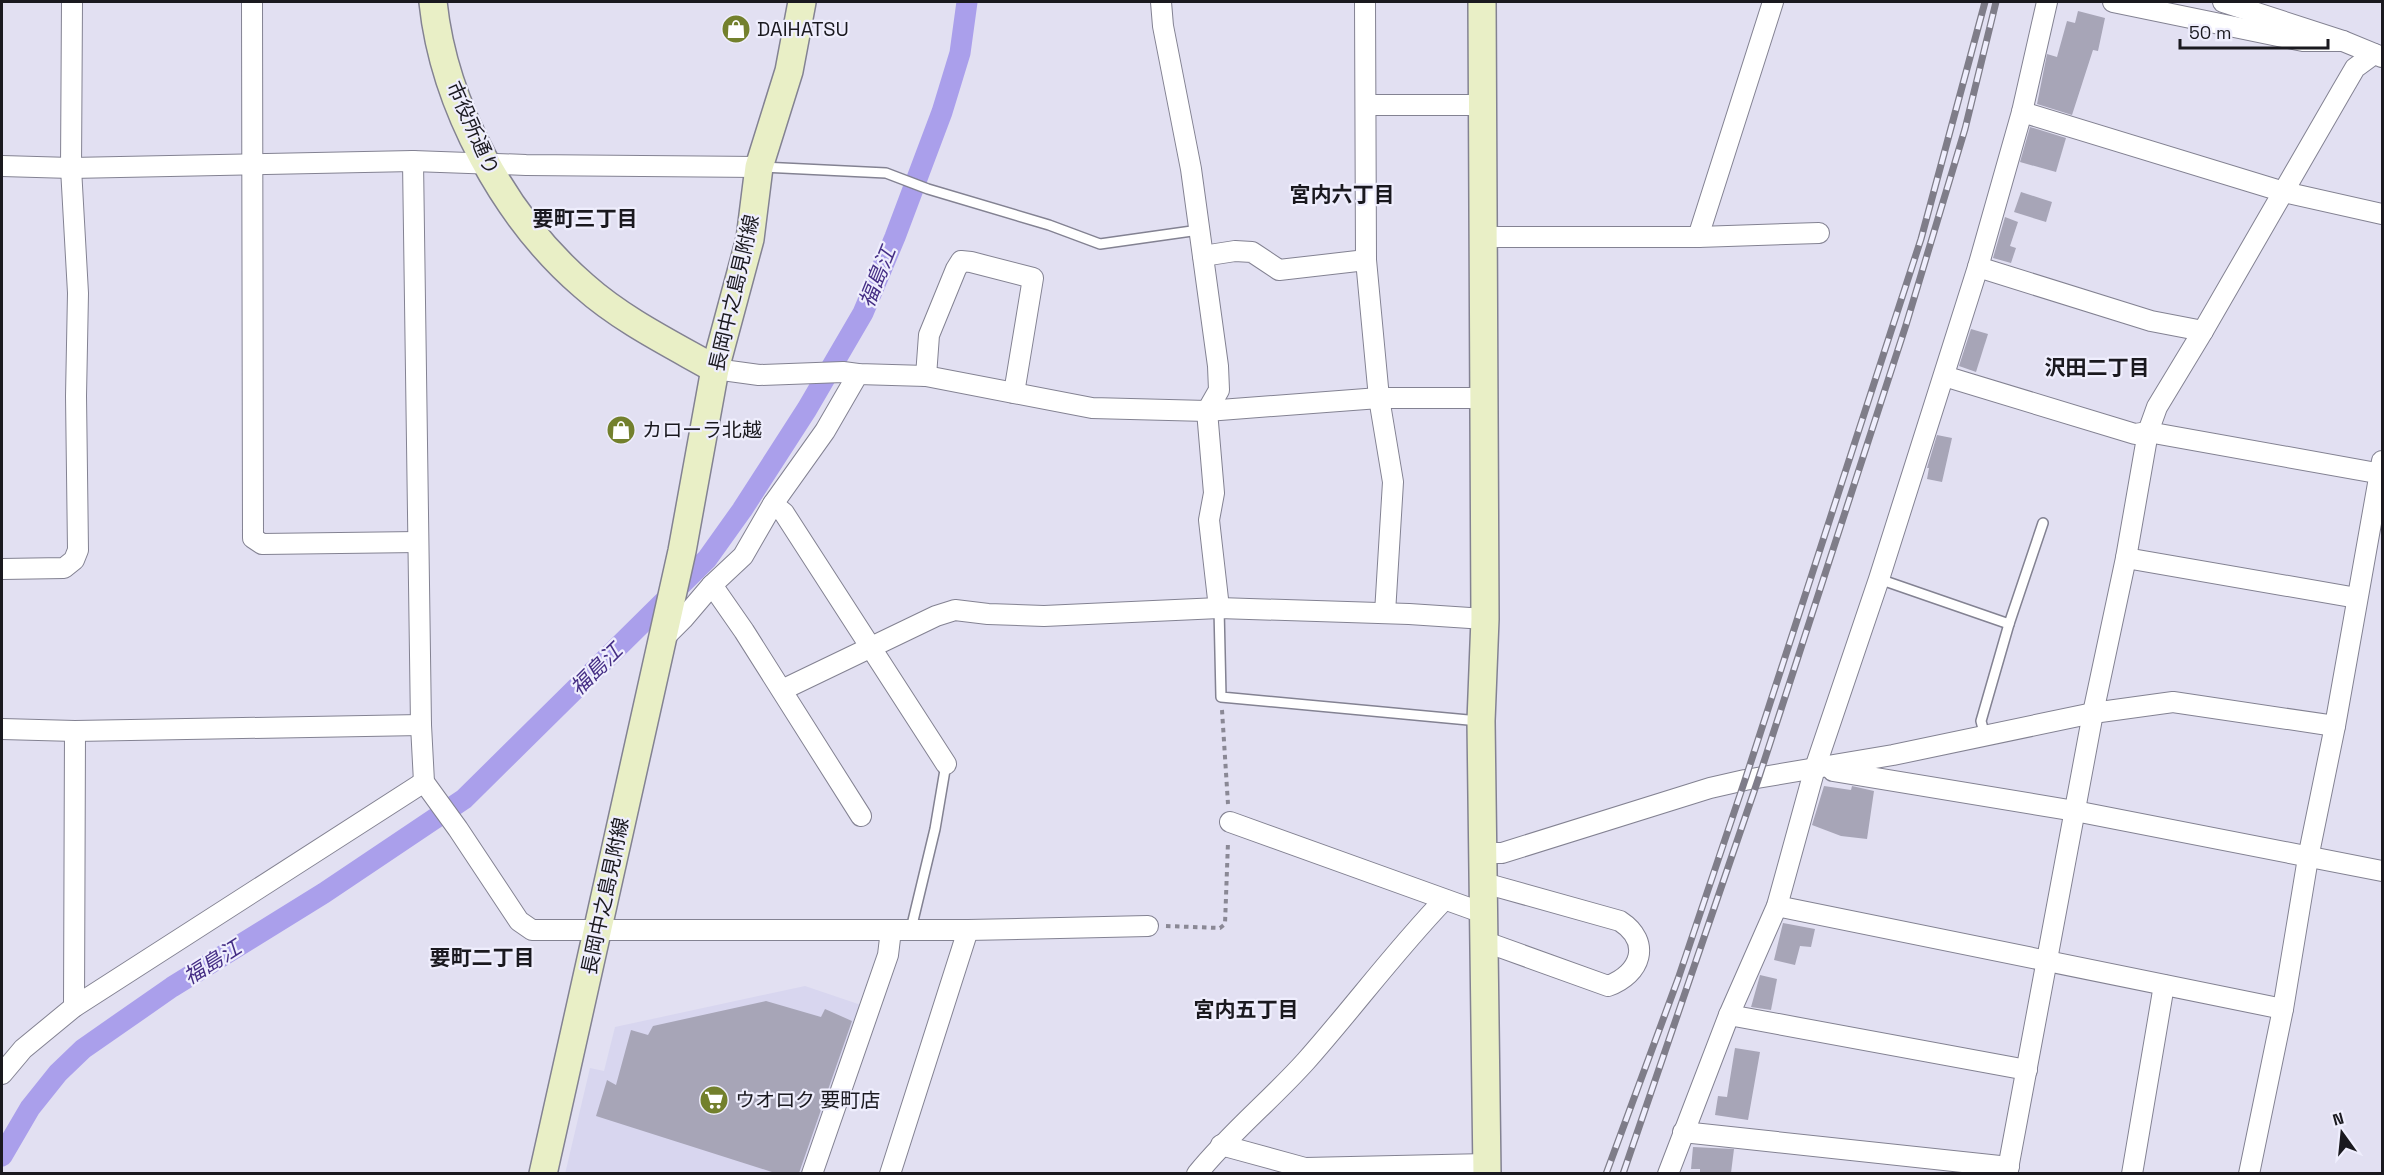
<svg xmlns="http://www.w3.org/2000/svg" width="2384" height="1175" viewBox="0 0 2384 1175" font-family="'Space Grotesk','Noto Sans JP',sans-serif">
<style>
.built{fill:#d8d6ef}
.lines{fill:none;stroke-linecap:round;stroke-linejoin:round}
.canal{stroke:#aa9feb;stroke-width:21}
.building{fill:#a7a5b7}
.lane-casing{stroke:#838292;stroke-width:12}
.street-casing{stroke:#838292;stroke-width:22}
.secondary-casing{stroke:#838292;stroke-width:30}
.path{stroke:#8a8895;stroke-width:4;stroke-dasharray:4.5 4.5;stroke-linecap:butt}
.lane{stroke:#fff;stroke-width:9}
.street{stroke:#fff;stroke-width:20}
.secondary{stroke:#e9efc6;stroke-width:27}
.rail-casing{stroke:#7f7d89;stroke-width:7}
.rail{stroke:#efeefd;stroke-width:4.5;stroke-dasharray:14;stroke-linecap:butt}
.labels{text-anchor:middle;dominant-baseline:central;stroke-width:4.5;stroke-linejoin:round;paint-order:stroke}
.poi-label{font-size:20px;fill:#1a191f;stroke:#efeefd;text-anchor:start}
.street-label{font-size:20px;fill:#1a191f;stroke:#efeefd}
.neighbourhood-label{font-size:21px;font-weight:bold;fill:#1a191f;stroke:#efeefd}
.water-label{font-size:21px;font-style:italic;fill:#452e85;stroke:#efeefd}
</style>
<rect width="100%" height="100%" fill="#e2e0f2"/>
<polygon class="built" points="805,986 864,1006 806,1173 565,1174 590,1068 604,1071 615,1027"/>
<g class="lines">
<polyline class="canal" points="2,1156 30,1108 58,1073 83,1049 172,987 324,893 464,799 707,559 742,510 807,409 863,313 895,237 942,112 960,53 967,2"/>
</g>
<g class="building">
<polygon points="2078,11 2105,18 2098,51 2093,50 2072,115 2037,104 2047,54 2057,57 2067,21 2075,23"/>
<polygon points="2030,127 2066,138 2056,172 2020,162"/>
<polygon points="2021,192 2052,202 2046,222 2014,212"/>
<polygon points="2005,217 2018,222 2010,246 2016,248 2011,263 1993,258"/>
<polygon points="1971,329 1988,334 1976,372 1959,366"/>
<polygon points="1937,435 1952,438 1942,482 1927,479 1929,468 1927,468"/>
<polygon points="1824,786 1851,790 1852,786 1874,791 1867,839 1841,836 1812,825"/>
<polygon points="1783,923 1815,929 1811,947 1800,946 1795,965 1774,960"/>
<polygon points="1760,975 1777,979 1771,1010 1751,1007"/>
<polygon points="766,1001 821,1017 825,1009 852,1021 799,1173 775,1173 596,1116 607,1080 616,1085 631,1030 648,1035 653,1026"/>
<polygon points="1735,1048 1760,1052 1748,1120 1715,1115 1718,1096 1727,1097"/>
<polygon points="1693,1147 1734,1149 1731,1173 1700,1173 1700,1169 1691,1169"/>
</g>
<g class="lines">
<g class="lane-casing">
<g id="lane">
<polyline points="761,167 886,173 928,189 1049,225 1100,244 1199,230"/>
<polyline points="1879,579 2009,624"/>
<polyline points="1219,608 1221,697 1479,721"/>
<polyline points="1985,736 1981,721 2009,624 2043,523"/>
<polyline points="911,929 935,829 946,764"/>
</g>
</g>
<g class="street-casing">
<g id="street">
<polyline points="252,2 253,538 262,544 418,542"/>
<polyline points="1161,2 1163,26 1191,169 1218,366 1219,390 1207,411 1214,493 1209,520 1219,608"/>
<polyline points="1365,2 1366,260 1379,398 1393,482 1385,613"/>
<polyline points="2113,2 2303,41 2343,41"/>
<polyline points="2223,2 2343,41 2382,57"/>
<polyline points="1366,105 1484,105"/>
<polyline points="2022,112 2284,192 2382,214"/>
<polyline points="413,161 421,725 424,782 458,829 519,921 532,930 968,930 1148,926"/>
<polyline points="2,166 71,168 413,161 526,165 759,167"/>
<polyline points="1484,237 1698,237 1819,233"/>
<polyline points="1698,237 1773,2"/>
<polyline points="1203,256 1235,251 1252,252 1279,270 1366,260"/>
<polyline points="1978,267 2151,321 2203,331"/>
<polyline points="715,369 759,375 843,372 858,374 926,376 1092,408 1207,411 1379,398 1484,398"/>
<polyline points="926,376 929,335 956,269 961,261 971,262 1033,278 1014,393"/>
<polyline points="1944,376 2135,434 2148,432 2382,474"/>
<polyline points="773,504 784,513 946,764"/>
<polyline points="2126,558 2357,598"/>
<polyline points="2,569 64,568 74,560 78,550 76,396 78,293 71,168 72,2"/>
<polyline points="712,585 744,631 861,816"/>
<polyline points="661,641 683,619 712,585 743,556 773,504 825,431 858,374"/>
<polyline points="782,690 936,616 955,610 988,614 1044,616 1219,608 1409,614 1485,619"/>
<polyline points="2,729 75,731 421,725"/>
<polyline points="1833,771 2075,811 2382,871"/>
<polyline points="1230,822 1483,913"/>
<polyline points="1484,853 1502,853 1710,788 1745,780 1893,755 2093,713 2173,702 2335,726"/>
<polyline points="1777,906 2283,1009"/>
<path d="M1483,941l125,45c33,-12 44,-44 12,-65l-136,-38"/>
<polyline points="74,1007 75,731"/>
<polyline points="1729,1015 2027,1070"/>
<polyline points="2,1074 23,1049 74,1007 424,782"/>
<polyline points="1683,1132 2009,1167"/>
<polyline points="1221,1145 1305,1168 1487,1164"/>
<polyline points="812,1174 888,955 891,930"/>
<polyline points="890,1174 968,930"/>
<path d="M1197,1174c33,-41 74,-74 109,-113 47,-53 89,-110 138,-161"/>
<polyline points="1668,1174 1729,1015 1777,906 1815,768 1879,579 1978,267 2022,112 2047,2"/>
<polyline points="2007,1174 2093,713 2126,558 2148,432 2157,407 2203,331 2341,92 2355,68 2374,54"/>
<polyline points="2132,1174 2164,985"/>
<polyline points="2249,1174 2283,1009 2308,858 2335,726 2382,461"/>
</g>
</g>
<g class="secondary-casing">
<g id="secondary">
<path d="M433,2c11,104 72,216 151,284 38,34 87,58 131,83"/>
<polyline points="1482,2 1485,619 1481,721 1487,1174"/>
<polyline points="543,1174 682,551 715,369 750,239 759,167 789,71 802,2"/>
</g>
</g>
<g class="path">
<polyline points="1222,710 1228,804"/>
<polyline points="1166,926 1220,928 1225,924 1228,842"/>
</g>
<use href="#lane" class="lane"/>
<use href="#street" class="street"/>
<use href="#secondary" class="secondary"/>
<g class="rail-casing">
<g id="rail">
<polyline points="1606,1174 1678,979 1745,780 1921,239 1985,2"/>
<polyline points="1623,1174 1759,777 1906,325 1965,129 1996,2"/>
</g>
</g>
<use href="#rail" class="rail"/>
</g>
<defs>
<g id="shop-disc" transform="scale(1.5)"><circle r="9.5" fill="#73802d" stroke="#efeefd"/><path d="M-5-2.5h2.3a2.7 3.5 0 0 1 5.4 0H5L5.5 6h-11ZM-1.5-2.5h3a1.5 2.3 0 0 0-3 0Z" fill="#fff"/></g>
<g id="supermarket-disc" transform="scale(1.5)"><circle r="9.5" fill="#73802d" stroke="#efeefd"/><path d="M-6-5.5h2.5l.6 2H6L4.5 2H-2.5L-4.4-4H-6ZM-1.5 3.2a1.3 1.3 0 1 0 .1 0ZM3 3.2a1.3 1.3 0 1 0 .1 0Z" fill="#fff"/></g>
</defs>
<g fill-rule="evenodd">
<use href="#shop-disc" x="736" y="29"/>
<use href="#shop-disc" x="621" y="430"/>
<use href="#supermarket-disc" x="714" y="1100"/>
</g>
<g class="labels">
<g class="poi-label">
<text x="757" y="29">DAIHATSU</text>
<text x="642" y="430">カローラ北越</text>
<text x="735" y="1100">ウオロク 要町店</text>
</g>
<g class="street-label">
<text transform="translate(473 128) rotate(66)">市役所通り</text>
<text transform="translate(734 293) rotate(-77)">長岡中之島見附線</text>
<text transform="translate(605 896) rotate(-78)">長岡中之島見附線</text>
</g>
<g class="neighbourhood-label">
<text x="1342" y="194">宮内六丁目</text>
<text x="585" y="218">要町三丁目</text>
<text x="2097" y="367">沢田二丁目</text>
<text x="482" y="957">要町二丁目</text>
<text x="1246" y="1009">宮内五丁目</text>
</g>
<g class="water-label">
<text transform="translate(877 277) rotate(-68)">福島江</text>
<text transform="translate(596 669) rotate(-45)">福島江</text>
<text transform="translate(212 962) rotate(-32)">福島江</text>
</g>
</g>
<rect width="2384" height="1175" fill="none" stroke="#1a191f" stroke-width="6"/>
<g transform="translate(2342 1133) rotate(345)" stroke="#efeefd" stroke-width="4.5" paint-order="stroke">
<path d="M0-4.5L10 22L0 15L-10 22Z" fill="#1a191f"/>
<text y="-9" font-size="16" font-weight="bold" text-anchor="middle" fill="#1a191f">N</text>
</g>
<path d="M2180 39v9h148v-9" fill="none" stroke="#1a191f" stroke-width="3"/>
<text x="2189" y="39" font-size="18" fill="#1a191f" stroke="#efeefd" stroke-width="4.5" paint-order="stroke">50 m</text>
</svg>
